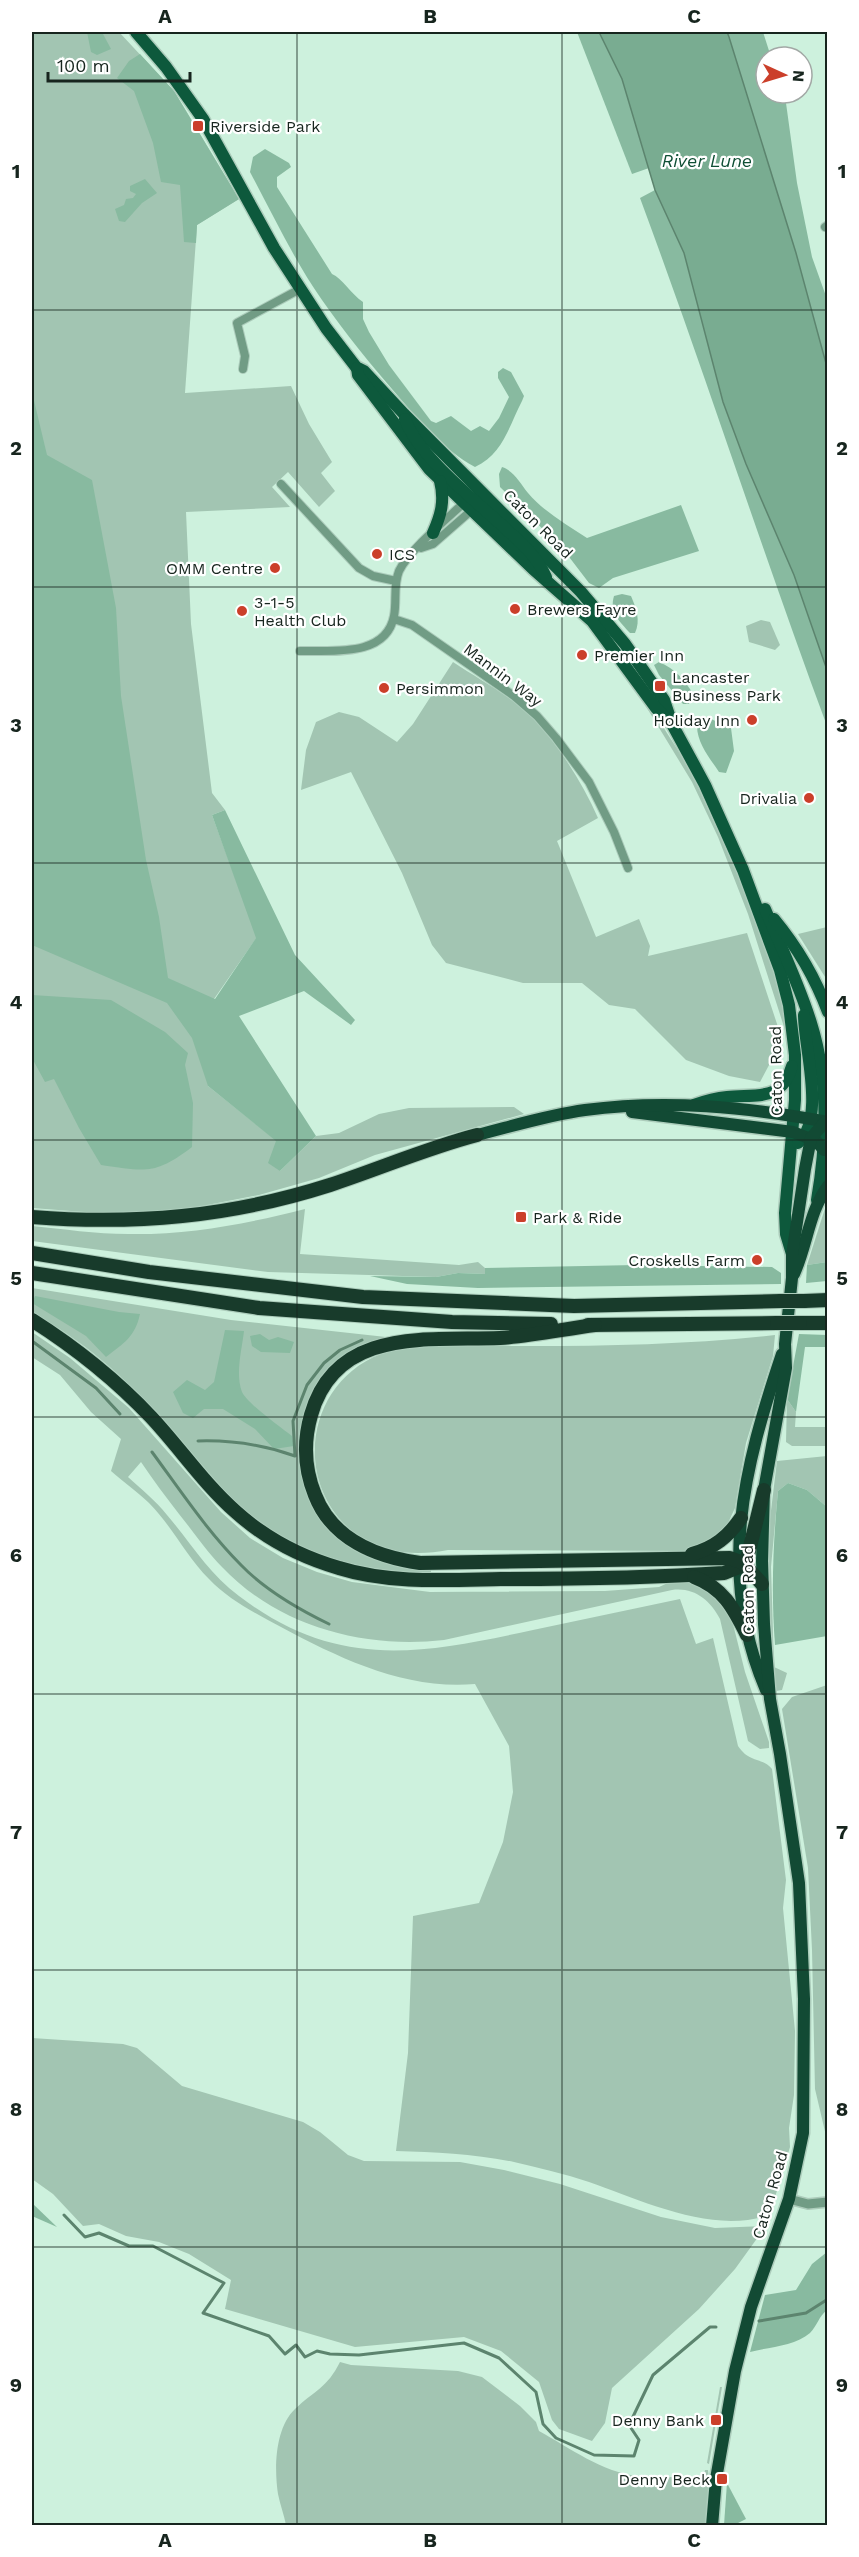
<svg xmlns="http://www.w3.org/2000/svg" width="859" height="2557" viewBox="0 0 859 2557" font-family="'Work Sans',sans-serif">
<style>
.green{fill:#a2c5b2}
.forest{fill:#88baa0}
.water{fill:#79ac91;stroke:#5c846e;stroke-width:1.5}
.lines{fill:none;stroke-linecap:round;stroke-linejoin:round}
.stream{stroke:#5c846e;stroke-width:3}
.minor-casing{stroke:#acccbb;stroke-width:10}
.tertiary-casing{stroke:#acccbb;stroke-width:12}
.primary-casing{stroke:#acccbb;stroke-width:15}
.trunk-casing{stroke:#acccbb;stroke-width:15}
.motorway-casing{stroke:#acccbb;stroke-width:16}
.minor{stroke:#719c85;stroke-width:8}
.tertiary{stroke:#719c85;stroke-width:9}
.primary{stroke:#0d593c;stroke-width:12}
.trunk{stroke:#124a34;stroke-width:12}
.motorway{stroke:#183b2b;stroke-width:14}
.motorway-bridge-casing{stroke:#acccbb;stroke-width:16;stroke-linecap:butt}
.motorway-bridge{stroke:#183b2b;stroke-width:14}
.grid{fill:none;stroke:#17251e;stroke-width:1.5;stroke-opacity:0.55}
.poi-dot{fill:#cb3f2a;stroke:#fff;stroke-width:2}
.labels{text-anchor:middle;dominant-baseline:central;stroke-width:4.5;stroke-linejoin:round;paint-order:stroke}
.poi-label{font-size:16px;fill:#17251e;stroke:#fff;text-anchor:start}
.street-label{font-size:16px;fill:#17251e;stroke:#fff}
.water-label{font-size:18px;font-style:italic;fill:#0f4f35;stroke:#fff}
.neatline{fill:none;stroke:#17251e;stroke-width:2}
.grid-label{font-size:20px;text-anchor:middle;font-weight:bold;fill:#17251e}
</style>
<rect width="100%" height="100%" fill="#cdf1dd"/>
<g class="green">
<polygon points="32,32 119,32 174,91 239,199 197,225 185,393 291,386 309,424 332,462 321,473 335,491 319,507 288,472 272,487 290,507 186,512 191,624 212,793 225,810 212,815 257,937 214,999 208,1086 277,1141 280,1171 316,1136 339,1133 379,1114 409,1108 514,1107 524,1114 375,1155 319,1178 259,1195 197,1207 152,1212 84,1212 32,1208"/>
<polygon points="761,620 770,622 780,645 775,650 749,642 746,626"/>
<path d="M453,662c27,18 60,35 83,59 25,28 47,63 62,97l-41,23 39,96 43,-18 11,27 -2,10 99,-23 33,100 -3,17 -17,32 -31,-6 -43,-16 -51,-51 -26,-4 -27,-22h-59l-77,-20 -14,-18 -30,-72 -51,-101 -50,18 5,-40 10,-28 23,-10 20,5 38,25 16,-18z"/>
<polygon points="635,683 690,769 762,929 783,1001 790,1056 785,1030 748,914 718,837 692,782 633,685"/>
<polygon points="827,927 828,927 827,980 798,934"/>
<polygon points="827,1202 827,1262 807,1265"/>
<path d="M305,1209l-5,45 159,11 19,-3 7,6v6l-27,-1 -22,4 -168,-5 -236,-31v-15c31,3 64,8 96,8 61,1 118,-10 177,-25z"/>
<path d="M32,1288l199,32 155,17 -22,9 -21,13 -42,69 -2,24 3,22 47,72 17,10 16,5 49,9v4c-59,-3 -120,-14 -169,-49 -37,-28 -66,-69 -97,-103 -38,-43 -83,-83 -133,-109z"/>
<path d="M32,1332l38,26 59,50 92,104 29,26 33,20 34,14 35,10 78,10 175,-1 54,-4 13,-6h17l18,5 24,30 14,56 24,70v6l-9,1 -12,-8 -28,-122c-10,-19 -26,-32 -48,-29l-228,50c-80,9 -165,-13 -222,-73 -16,-16 -29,-36 -43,-53 -13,-17 -26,-34 -38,-52l-13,15c13,12 28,24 39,38 24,28 42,59 72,81 98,75 182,58 294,34 49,-10 98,-21 147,-31l16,45 17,-6 25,108c12,18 25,11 34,23l14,111 -3,28 12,123 -1,64 -5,33 1,19 -20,67c-55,22 -129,-14 -181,-32 -24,-8 -50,-14 -75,-20 -39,-8 -78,-10 -118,-11l12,-98 5,-137 66,-13 24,-61 10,-50 -4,-46 -34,-62c-70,6 -134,-25 -194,-57 -26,-14 -52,-27 -72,-48 -23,-23 -37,-53 -60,-76 -11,-11 -26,-21 -38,-32l10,-32 -30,-27 -31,-37 -28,-18z"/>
<path d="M775,1335l-2,21 -27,87 -11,65 -7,15 -9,11 2,3 -35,14 -238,-1c-30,6 -65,4 -91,-15 -66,-49 -52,-152 24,-181 37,-14 108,-7 149,-8 82,0 164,-2 245,-11z"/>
<polygon points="787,1399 796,1412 795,1427 827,1427 827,1446 792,1446 786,1442"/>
<polygon points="827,1456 827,1507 807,1490 788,1483 778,1491 771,1567 774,1667 787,1673 782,1690 776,1691 768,1615 766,1552 777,1461"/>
<polygon points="827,1685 828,1685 827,2140 815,2089 812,1950 808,1868 782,1709 792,1697"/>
<polygon points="32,2038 123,2044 137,2048 182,2086 303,2122 320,2132 348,2155 364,2161 460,2162 504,2170 560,2184 661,2217 715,2228 766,2226 735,2269 699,2309 612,2388 605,2423 592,2441 559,2429 552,2420 539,2382 501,2351 464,2337 355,2347 225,2309 231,2280 189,2254 159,2242 126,2236 99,2224 83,2226 53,2194 32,2179"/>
<path d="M340,2362l11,3 107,6 24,6 38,29 16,16 3,9c31,17 63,41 98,45 21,3 46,-2 66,5l2,-11h3l2,18 -3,37h-421c-2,-10 -6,-21 -8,-31 -4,-26 -3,-66 17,-85 20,-19 32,-21 45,-47z"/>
<polygon points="720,2387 722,2387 709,2464 707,2463"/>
</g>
<g class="forest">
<polygon points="87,32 102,32 111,49 97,55 91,52"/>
<polygon points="577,32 599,32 622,79 649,168 632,174"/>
<polygon points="727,32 763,32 771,57 766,57 766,93 783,93 786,103 797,183 812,257 827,299 827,367 796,253"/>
<polygon points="140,54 174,91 239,199 197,225 196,243 184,242 180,185 161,182 153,143 134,91 117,78 129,61"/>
<path d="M265,149l24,14 2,4 -14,10v10l55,87c10,4 19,20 31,28v17l6,13 20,33 42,56 5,2 15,-7 20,15 9,-5 9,5 10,-13 10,-21 -11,-19v-6l5,-4 8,4 13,24 -2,5c-13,25 -19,53 -47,66 -31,-17 -54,-44 -77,-71 -27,-31 -53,-63 -76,-96 -28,-40 -49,-85 -72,-128l3,-15z"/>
<polygon points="145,179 157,193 142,203 125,222 119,221 115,209 124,205 126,199 133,198 136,194 130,191 130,186"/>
<path d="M655,190l29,63 39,149 23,62 48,111 31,85 3,10 -1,56c-65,-175 -122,-353 -187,-528z"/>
<polygon points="32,392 47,455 92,480 116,608 121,696 146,860 159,917 168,978 215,999 256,938 212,815 225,810 295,955 355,1020 351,1025 304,991 239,1016 316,1136 280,1171 268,1163 276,1141 208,1086 192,1038 167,1003 32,945"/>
<path d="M502,467c12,4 18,16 26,26 15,18 39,32 59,45l94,-33 18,46 -86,27 -14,10 -10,-5 -26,-34 -63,-62 -1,-13z"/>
<path d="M622,594l9,2c5,12 10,24 4,37h-5c-10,-11 -21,-21 -16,-37z"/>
<path d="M659,662c16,7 25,17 34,32l-4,10h-6l-24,-29 -5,-10z"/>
<path d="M698,719h13l20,9 3,23 -8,22 -7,-1c-10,-15 -26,-34 -21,-53z"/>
<path d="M32,995l79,5 54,32 23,21 -3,12 8,38 -1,44c-38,29 -47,24 -91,18l-22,-37 -25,-49 -9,3 -13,-24z"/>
<polygon points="827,1262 827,1281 806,1283 807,1265"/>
<polygon points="636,1265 772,1267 781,1273 781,1284 478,1288 407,1284 370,1276 436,1277 458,1273 485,1274 485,1268"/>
<path d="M35,1296l84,16 21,2c-5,23 -16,29 -34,43l-20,-21 -54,-33z"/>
<path d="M225,1330l19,1c-2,18 -9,43 -2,61 6,12 38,35 50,44l2,10 -20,3 -19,-20 -32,-20h-19l-11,9 -10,-5 -10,-21 14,-12 18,10 9,-8z"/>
<polygon points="260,1334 269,1340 278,1337 294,1342 290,1353 261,1352 252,1346 250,1336"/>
<polygon points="799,1334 827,1335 828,1347 805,1347 796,1412 787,1399"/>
<path d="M788,1483l19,7 20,17v129l-52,9c-4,-53 -2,-102 3,-154z"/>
<polygon points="32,2203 57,2227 32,2216"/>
<path d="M827,2252v58c-8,6 -10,16 -17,23 -15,13 -41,14 -60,19l15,-57 31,-5 16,-26z"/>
<polygon points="727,2483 746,2519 734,2525 724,2525"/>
</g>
<polygon class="water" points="599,32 727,32 729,37 796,253 827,367 827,670 794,575 746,464 723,402 684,253 655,190 622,79"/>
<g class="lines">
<g class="stream">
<polyline points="32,1341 96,1388 120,1414"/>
<path d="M198,1441c32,-1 66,4 97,15l-2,-35 14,-36 17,-22 16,-13 22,-10"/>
<path d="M152,1452c28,38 55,79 89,113 24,25 57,44 88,59"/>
<polyline points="64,2215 85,2237 99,2233 129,2246 153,2246 224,2283 203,2313 269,2336 285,2354 296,2345 305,2357 317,2351 330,2354 359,2355 464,2343 499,2358 536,2392 543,2424 556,2438 594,2455 634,2456 639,2440 629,2425 653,2375 710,2327 716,2327"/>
<polyline points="759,2321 806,2313 828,2299"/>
</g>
<g class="minor-casing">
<g id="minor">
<polyline points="825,227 828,225"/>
<polyline points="243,369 245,356 237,323 300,289"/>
<polyline points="281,484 359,568 373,576 396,581"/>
<polyline points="421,548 433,544 473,509"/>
<polyline points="394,619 412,625 514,696 537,716 556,738 589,782 614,832 628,868"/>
<path d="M300,651c31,-1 86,7 94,-35 3,-15 -1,-30 5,-45 10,-21 49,-53 67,-70"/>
</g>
</g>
<g class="tertiary-casing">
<polyline id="tertiary" points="789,2199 808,2204 828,2202"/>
</g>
<g class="primary-casing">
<g id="primary">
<polyline points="136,32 166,67 203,119 274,248 326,328 356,367 364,371 404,414 581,592 625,644 664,700 672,724 705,785 743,870 780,970 789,1005 795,1055 795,1100 785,1213 786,1234 792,1254"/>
<polyline points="357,368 358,375 429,469 533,569 592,621 656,708 669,721"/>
<path d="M405,419c14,38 70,81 100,109 16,15 32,28 41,49"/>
<path d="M433,533c8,-18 12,-32 7,-52"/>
<path d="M765,909c16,38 34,75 46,114 18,57 16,119 6,177"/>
<path d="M774,919c24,29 41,58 54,93"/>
<path d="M694,1105c11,-4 21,-7 33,-8 30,-3 55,5 65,-31"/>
<path d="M798,1143c28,-24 6,-95 6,-128"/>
</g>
</g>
<g class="trunk-casing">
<g id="trunk">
<polyline points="632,1112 793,1132 816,1141 824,1150"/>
<path d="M477,1135c36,-9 71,-20 108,-25 81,-11 162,-3 243,12"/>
<path d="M794,1274c13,-28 15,-63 34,-88"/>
<path d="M766,1690c-50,-116 -22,-223 16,-336"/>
<polyline points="712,2526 716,2479 735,2371 751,2307 789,2199 803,2133 804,1999 799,1883 780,1754 770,1699 764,1624 762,1561 764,1490 786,1368 785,1344 792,1278 792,1255 805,1169 811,1138 825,1122"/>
</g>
</g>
<g class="motorway-casing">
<g id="motorway">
<path d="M32,1217c103,8 198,0 298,-32 49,-16 97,-37 147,-50"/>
<polyline points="32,1253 149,1272 363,1297 574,1306 781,1301"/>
<polyline points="32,1273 259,1308 452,1322 551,1324"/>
<polyline points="804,1301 828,1300"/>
<path d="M32,1320c44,28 83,59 119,97 29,31 53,67 85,95 29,26 65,45 103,56 51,16 109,12 162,11 74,0 149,-1 223,-6l15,-6 8,-8 17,-69"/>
<polyline points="800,1323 828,1323"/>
<polyline points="588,1325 777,1323"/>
<path d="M595,1325c-31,4 -63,11 -95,13 -70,3 -164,-12 -189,77 -8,28 -7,53 4,80 17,44 61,62 105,68l310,-5 13,5 19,21"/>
<path d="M692,1554c22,-6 36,-17 49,-36"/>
<path d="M694,1577c29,11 39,30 53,58"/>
</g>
</g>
<use href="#minor" class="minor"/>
<use href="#tertiary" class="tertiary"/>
<use href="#primary" class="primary"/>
<use href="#trunk" class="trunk"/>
<use href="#motorway" class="motorway"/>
<g class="motorway-bridge-casing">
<g id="motorway-bridge">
<polyline points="781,1301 804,1301"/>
<polyline points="777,1323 800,1323"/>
</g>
</g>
<use href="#motorway-bridge" class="motorway-bridge"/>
</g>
<path class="grid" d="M297,32v2494M562,32v2494M32,310h796M32,587h796M32,863h796M32,1140h796M32,1417h796M32,1694h796M32,1970h796M32,2247h796"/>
<g class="poi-dot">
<rect x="192" y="120" width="12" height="12" rx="3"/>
<circle cx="377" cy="554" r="6"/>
<circle cx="275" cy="568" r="6"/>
<circle cx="515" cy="609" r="6"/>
<circle cx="242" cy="611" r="6"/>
<circle cx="582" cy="655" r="6"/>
<rect x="654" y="680" width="12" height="12" rx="3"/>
<circle cx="384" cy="688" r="6"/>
<circle cx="752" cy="720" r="6"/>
<circle cx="809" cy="798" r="6"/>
<rect x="515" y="1211" width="12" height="12" rx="3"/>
<circle cx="757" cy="1260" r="6"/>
<rect x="710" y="2414" width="12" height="12" rx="3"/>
<rect x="716" y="2473" width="12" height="12" rx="3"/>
</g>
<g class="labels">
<g class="poi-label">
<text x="210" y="126">Riverside Park</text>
<text x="389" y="554">ICS</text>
<text x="263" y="568" text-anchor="end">OMM Centre</text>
<text x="254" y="602">3-1-5<tspan x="254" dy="18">Health Club</tspan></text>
<text x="527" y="609">Brewers Fayre</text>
<text x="594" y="655">Premier Inn</text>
<text x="672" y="677">Lancaster<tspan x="672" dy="18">Business Park</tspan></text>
<text x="396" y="688">Persimmon</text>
<text x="740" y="720" text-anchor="end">Holiday Inn</text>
<text x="797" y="798" text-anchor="end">Drivalia</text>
<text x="533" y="1217">Park &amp; Ride</text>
<text x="745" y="1260" text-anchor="end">Croskells Farm</text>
<text x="704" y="2420" text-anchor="end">Denny Bank</text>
<text x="710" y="2479" text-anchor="end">Denny Beck</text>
</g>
<g class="street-label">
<text transform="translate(538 524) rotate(45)">Caton Road</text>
<text transform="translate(503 675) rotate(37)">Mannin Way</text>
<text transform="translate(776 1071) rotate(-91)">Caton Road</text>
<text transform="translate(748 1590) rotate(-91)">Caton Road</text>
<text transform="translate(770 2195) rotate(-74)">Caton Road</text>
</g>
<g class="water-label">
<text x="707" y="160">River Lune</text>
</g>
</g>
<rect width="859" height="2557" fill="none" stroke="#ffffff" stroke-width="66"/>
<g transform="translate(784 75) rotate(94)"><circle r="28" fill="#ffffff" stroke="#a2a8a5" stroke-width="1.5"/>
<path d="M0-4.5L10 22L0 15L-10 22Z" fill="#cb3f2a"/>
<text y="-9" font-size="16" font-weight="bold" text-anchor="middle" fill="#17251e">N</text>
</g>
<path d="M48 72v9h142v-9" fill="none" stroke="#17251e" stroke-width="3"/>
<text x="57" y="72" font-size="18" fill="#17251e" stroke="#ffffff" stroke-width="4.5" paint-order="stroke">100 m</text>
<rect x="33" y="33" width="793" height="2491" class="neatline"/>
<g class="grid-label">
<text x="165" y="23">A</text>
<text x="430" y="23">B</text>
<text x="694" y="23">C</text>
<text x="16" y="178">1</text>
<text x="842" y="178">1</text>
<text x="16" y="455">2</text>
<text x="842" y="455">2</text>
<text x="16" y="732">3</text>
<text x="842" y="732">3</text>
<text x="16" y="1009">4</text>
<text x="842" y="1009">4</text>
<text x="16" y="1285">5</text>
<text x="842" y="1285">5</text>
<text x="16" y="1562">6</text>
<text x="842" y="1562">6</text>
<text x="16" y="1839">7</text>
<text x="842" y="1839">7</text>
<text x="16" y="2116">8</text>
<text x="842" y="2116">8</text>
<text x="16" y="2392">9</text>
<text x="842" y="2392">9</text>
<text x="165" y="2547">A</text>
<text x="430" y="2547">B</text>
<text x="694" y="2547">C</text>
</g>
</svg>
